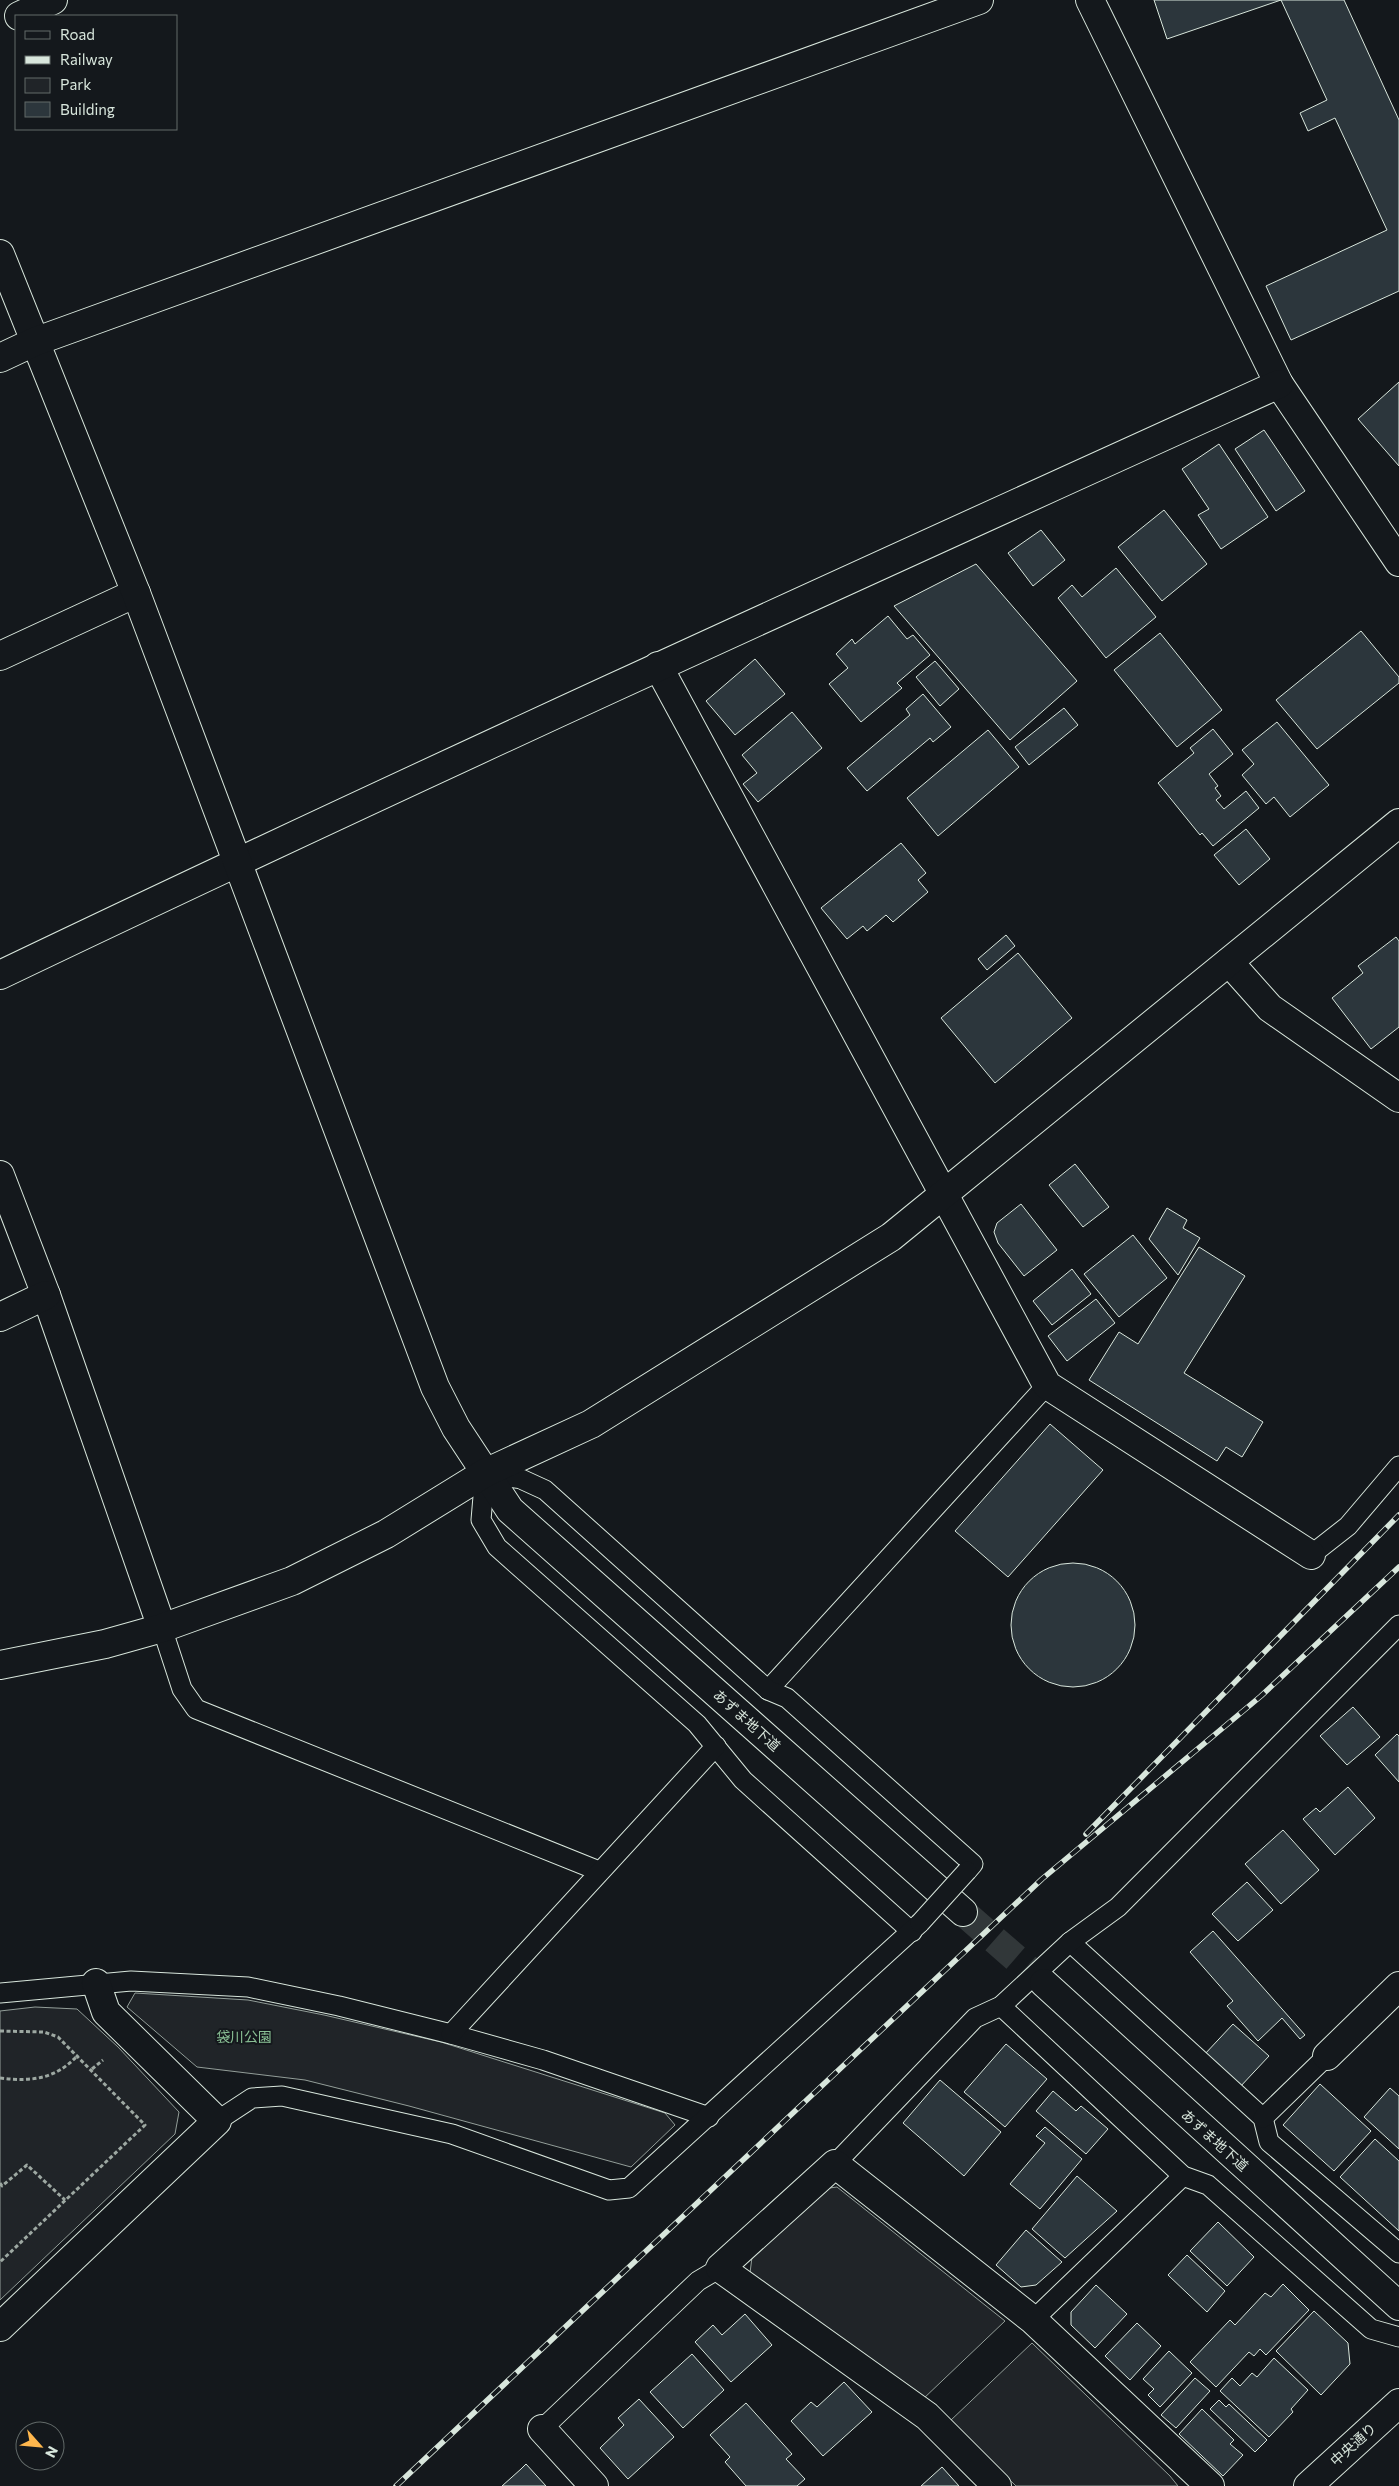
<svg xmlns="http://www.w3.org/2000/svg" width="1399" height="2486" viewBox="0 0 1399 2486" font-family="Commissioner,'Noto Sans JP',sans-serif">
<style>
.green{fill:#202428;stroke:#939e99}
.building{fill:#2c363c;stroke:#d8e6dc}
.lines{fill:none;stroke-linecap:round;stroke-linejoin:round}
.tertiary-tunnel{stroke:#313739;stroke-width:28;stroke-dasharray:28 14;stroke-linecap:butt}
.service-casing{stroke:#d8e6dc;stroke-width:21}
.minor-casing{stroke:#d8e6dc;stroke-width:30}
.tertiary-casing{stroke:#d8e6dc;stroke-width:30}
.primary-casing{stroke:#d8e6dc;stroke-width:30}
.path{stroke:#9da8a2;stroke-width:3;stroke-dasharray:4 2.5;stroke-linecap:butt}
.service{stroke:#14181c;stroke-width:19}
.minor{stroke:#14181c;stroke-width:28}
.tertiary{stroke:#14181c;stroke-width:28}
.primary{stroke:#14181c;stroke-width:28}
.rail-casing{stroke:#d8e6dc;stroke-width:5.5}
.rail{stroke:#14181c;stroke-width:4;stroke-dasharray:11;stroke-linecap:butt}
.service-bridge-casing{stroke:#d8e6dc;stroke-width:21;stroke-linecap:butt}
.service-bridge{stroke:#14181c;stroke-width:19}
.labels{text-anchor:middle;dominant-baseline:central;stroke-width:4;stroke-linejoin:round;paint-order:stroke}
.street-label{font-size:14px;fill:#d8e6dc;stroke:#14181c}
.park-label{font-size:14px;fill:#8ac095;stroke:#14181c}
</style>
<rect width="100%" height="100%" fill="#14181c"/>
<g class="green">
<polygon points="135,1993 248,2000 324,2015 441,2042 665,2113 675,2125 631,2167 409,2106 305,2080 197,2067 127,2007"/>
<polygon points="35,2007 77,2009 118,2047 179,2112 175,2134 0,2300 0,2011"/>
<polygon points="837,2187 1005,2321 922,2400 750,2273 752,2257 822,2189"/>
<polygon points="1032,2343 1170,2476 1178,2486 1016,2486 950,2421"/>
</g>
<g class="building">
<polygon points="1154,0 1281,0 1167,39"/>
<polygon points="1281,0 1344,0 1399,120 1399,291 1291,340 1266,286 1387,230 1335,118 1308,131 1300,113 1327,100"/>
<polygon points="1399,382 1399,466 1358,419"/>
<polygon points="1264,430 1305,491 1276,511 1235,449"/>
<polygon points="1219,444 1268,517 1221,549 1198,515 1209,509 1182,469"/>
<polygon points="1164,510 1207,564 1162,601 1118,547"/>
<polygon points="1041,530 1065,560 1033,586 1008,553"/>
<polygon points="976,564 1077,681 1010,740 894,606"/>
<polygon points="1116,568 1156,617 1106,658 1058,598 1072,585 1082,597"/>
<polygon points="888,616 907,639 913,635 930,655 897,683 902,688 861,722 829,684 848,668 836,654 852,639 855,644"/>
<polygon points="1361,631 1399,677 1399,683 1317,749 1276,700"/>
<polygon points="1160,633 1222,710 1177,747 1114,670"/>
<polygon points="755,659 785,694 735,735 706,701"/>
<polygon points="935,661 959,689 940,706 916,677"/>
<polygon points="923,694 951,727 933,742 930,738 867,791 847,768 910,715 906,709"/>
<polygon points="1064,708 1078,725 1029,765 1015,747"/>
<polygon points="792,712 822,748 758,802 743,784 757,773 742,755"/>
<polygon points="1277,722 1329,785 1290,817 1274,797 1266,804 1242,775 1254,764 1242,750"/>
<polygon points="1213,729 1233,754 1209,774 1218,786 1215,788 1221,796 1216,800 1224,809 1246,791 1259,808 1213,846 1202,833 1200,835 1158,783 1194,753 1190,748"/>
<polygon points="988,730 1019,767 938,836 907,798"/>
<polygon points="1246,829 1270,859 1239,885 1214,855"/>
<polygon points="901,843 926,873 918,880 928,892 893,922 886,915 867,931 863,926 847,939 821,908"/>
<polygon points="1006,935 1015,946 987,970 978,959"/>
<polygon points="1396,937 1399,941 1399,1027 1371,1049 1332,998 1363,973 1358,966"/>
<polygon points="1018,953 1072,1018 995,1083 941,1018"/>
<polygon points="1075,1164 1109,1207 1083,1227 1049,1185"/>
<polygon points="1021,1204 1057,1250 1024,1276 998,1243 994,1232 997,1223"/>
<polygon points="1167,1208 1187,1220 1183,1228 1200,1238 1178,1275 1149,1239"/>
<polygon points="1133,1235 1167,1278 1119,1317 1084,1274"/>
<polygon points="1199,1247 1245,1276 1184,1373 1263,1422 1242,1457 1226,1447 1217,1461 1089,1380 1119,1332 1138,1344"/>
<polygon points="1072,1269 1091,1294 1052,1325 1033,1301"/>
<polygon points="1096,1299 1115,1323 1067,1361 1048,1336"/>
<polygon points="1050,1424 1103,1470 1008,1577 955,1531"/>
<circle cx="1073" cy="1625" r="62"/>
<polygon points="1353,1707 1380,1737 1347,1765 1320,1736"/>
<polygon points="1397,1734 1399,1736 1399,1782 1375,1755"/>
<polygon points="1348,1787 1375,1818 1335,1855 1303,1819 1316,1808 1320,1812"/>
<polygon points="1283,1830 1319,1870 1281,1904 1245,1864"/>
<polygon points="1247,1882 1273,1910 1238,1941 1212,1914"/>
<polygon points="1213,1931 1305,2035 1300,2039 1282,2018 1258,2041 1227,2006 1233,2001 1190,1952"/>
<polygon points="1233,2024 1269,2056 1239,2088 1204,2055"/>
<polygon points="1006,2044 1047,2079 1005,2127 964,2092"/>
<polygon points="940,2080 1001,2132 964,2176 903,2123"/>
<polygon points="1320,2084 1371,2131 1334,2171 1283,2125"/>
<polygon points="1390,2088 1399,2096 1399,2149 1364,2117"/>
<polygon points="1053,2091 1076,2111 1081,2106 1108,2129 1086,2154 1036,2111"/>
<polygon points="1045,2127 1082,2159 1040,2209 1010,2184 1045,2143 1036,2136"/>
<polygon points="1375,2139 1399,2161 1399,2231 1340,2177"/>
<polygon points="1077,2176 1117,2211 1065,2258 1032,2229"/>
<polygon points="1218,2222 1254,2257 1227,2286 1190,2251"/>
<polygon points="1026,2230 1062,2262 1036,2285 1021,2287 996,2265"/>
<polygon points="1187,2255 1225,2291 1207,2312 1168,2275"/>
<polygon points="1283,2284 1309,2310 1266,2355 1260,2349 1254,2356 1249,2352 1216,2387 1190,2362 1230,2320 1235,2325 1265,2293 1271,2297"/>
<polygon points="1096,2285 1127,2314 1095,2348 1071,2325 1071,2312"/>
<polygon points="1314,2311 1348,2343 1350,2364 1321,2395 1276,2351"/>
<polygon points="745,2314 772,2345 731,2382 695,2342 713,2325 722,2335"/>
<polygon points="1137,2323 1161,2346 1130,2380 1105,2356"/>
<polygon points="1169,2351 1192,2373 1160,2407 1148,2395 1154,2389 1143,2379"/>
<polygon points="692,2354 724,2390 683,2428 650,2392"/>
<polygon points="1274,2358 1308,2390 1291,2409 1293,2412 1269,2437 1220,2391 1232,2378 1240,2386 1252,2373 1257,2377"/>
<polygon points="1195,2378 1210,2391 1176,2428 1161,2415"/>
<polygon points="844,2382 872,2412 823,2456 791,2421 811,2402 817,2407"/>
<polygon points="639,2399 674,2437 628,2479 600,2448 624,2425 618,2418"/>
<polygon points="1219,2400 1226,2407 1229,2404 1267,2440 1255,2452 1210,2409"/>
<polygon points="746,2403 792,2454 786,2459 805,2479 797,2486 746,2486 725,2462 730,2457 710,2435"/>
<polygon points="1202,2409 1234,2440 1230,2444 1243,2455 1223,2476 1179,2434"/>
<polygon points="526,2464 546,2486 502,2486 521,2469"/>
<polygon points="942,2467 959,2486 921,2486"/>
</g>
<g class="lines">
<polyline class="tertiary-tunnel" points="963,1912 1044,1983"/>
<g class="service-casing">
<g id="service">
<polyline points="1311,1555 1348,1526 1399,1466"/>
<polyline points="162,1628 182,1689 196,1709 599,1871"/>
<polyline points="768,1690 1047,1385"/>
<polyline points="912,1932 743,1780 697,1724 497,1547 481,1520 485,1473 521,1479 545,1490 768,1690 787,1698 973,1864 967,1871"/>
<polyline points="1070,1942 1263,2118 1269,2142 1399,2253"/>
<polyline points="0,1993 131,1981 248,1987 339,2006 451,2034 543,2060 709,2117"/>
<polyline points="1001,2006 1183,2176 1208,2185 1371,2329 1399,2337"/>
<polyline points="451,2034 716,1746"/>
<polyline points="1263,2118 1327,2056"/>
<polyline points="217,2121 252,2098 282,2096 452,2134 609,2190 629,2188 920,1923"/>
<polyline points="835,2164 975,2018 1001,2006 1070,1942 1118,1907 1399,1625"/>
<polyline points="1033,2320 1183,2176"/>
<polyline points="542,2429 698,2281 720,2268"/>
</g>
</g>
<g class="minor-casing">
<g id="minor">
<polyline points="1090,0 1279,384 1399,562"/>
<polyline points="0,656 136,593"/>
<polyline points="658,666 1047,1385 1311,1555"/>
<path d="M0,975c424,-203 852,-397 1279,-591"/>
<polyline points="0,1175 46,1295 162,1628"/>
<polyline points="0,1317 46,1295"/>
<polyline points="1327,2056 1399,1986"/>
<polyline points="0,2327 217,2121 106,2012 96,1983"/>
<polyline points="542,2429 594,2486"/>
<polyline points="997,2486 927,2416 720,2268 835,2164 1033,2320 1210,2486"/>
</g>
</g>
<g class="tertiary-casing">
<g id="tertiary">
<polyline points="0,254 136,593 435,1387 456,1428 510,1510 963,1912"/>
<polyline points="0,358 34,342 979,0"/>
<polyline points="1229,962 1270,1008 1399,1098"/>
<polyline points="0,1665 105,1644 162,1628 292,1581 386,1534 485,1473 591,1424 891,1237 1399,823"/>
<polyline points="1044,1983 1399,2306"/>
</g>
</g>
<g class="primary-casing">
<g id="primary">
<polyline points="19,16 53,0"/>
<polyline points="1308,2486 1399,2403"/>
</g>
</g>
<g class="path">
<polyline points="0,2031 44,2032 58,2037 145,2125 0,2262"/>
<polyline points="92,2069 103,2060"/>
<path d="M0,2078c32,4 56,1 78,-23"/>
<polyline points="0,2183 2,2186 27,2165 65,2200"/>
</g>
<use href="#service" class="service"/>
<use href="#minor" class="minor"/>
<use href="#tertiary" class="tertiary"/>
<use href="#primary" class="primary"/>
<g class="rail-casing">
<g id="rail">
<polyline points="1086,1834 1399,1515"/>
<polyline points="396,2486 1042,1879 1261,1696 1399,1567"/>
</g>
</g>
<use href="#rail" class="rail"/>
<g class="service-bridge-casing">
<polyline id="service-bridge" points="920,1923 967,1871"/>
</g>
<use href="#service-bridge" class="service-bridge"/>
</g>
<g class="labels">
<g class="street-label">
<text transform="translate(747 1720) rotate(42)">あずま地下道</text>
<text transform="translate(1215 2140) rotate(42)">あずま地下道</text>
<text transform="translate(1353 2444) rotate(-42)">中央通り</text>
</g>
<g class="park-label">
<text x="244" y="2036">袋川公園</text>
</g>
</g>
<rect x="15" y="15" width="162" height="115" fill="#14181c" stroke="#626a69"/>
<rect x="25" y="31" width="25" height="8" fill="#14181c" stroke="#626a69"/>
<text x="60" y="40" font-size="15" fill="#d8e6dc">Road</text>
<rect x="25" y="56" width="25" height="8" fill="#d8e6dc" stroke="#626a69"/>
<text x="60" y="65" font-size="15" fill="#d8e6dc">Railway</text>
<rect x="25" y="78" width="25" height="15" fill="#202428" stroke="#626a69"/>
<text x="60" y="90" font-size="15" fill="#d8e6dc">Park</text>
<rect x="25" y="102" width="25" height="15" fill="#2c363c" stroke="#626a69"/>
<text x="60" y="115" font-size="15" fill="#d8e6dc">Building</text>
<g transform="translate(40 2446) rotate(117)"><circle r="24" fill="#14181c" stroke="#626a69"/>
<path d="M0-4L9 19L0 12L-9 19Z" fill="#ffb74d"/>
<text y="-8" font-size="14" font-weight="bold" text-anchor="middle" fill="#d8e6dc">N</text>
</g>
</svg>
